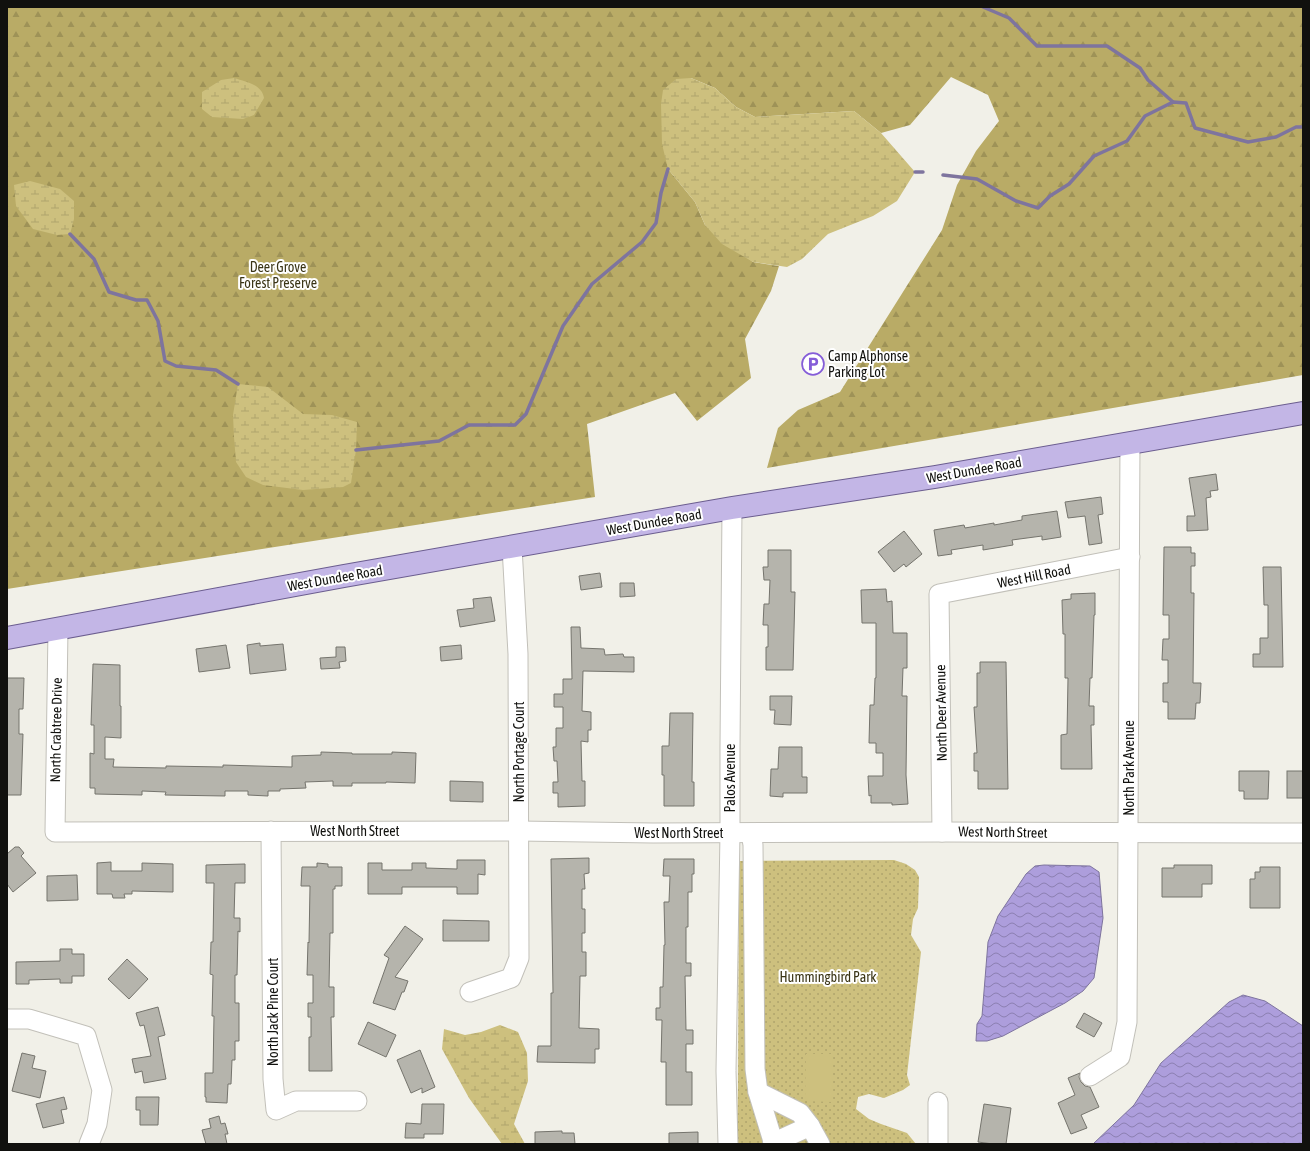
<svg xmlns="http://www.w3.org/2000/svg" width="1310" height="1151" viewBox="0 0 1310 1151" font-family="'Asap Condensed',sans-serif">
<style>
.green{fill:url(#green-dots)}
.forest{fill:url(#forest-firs)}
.wetland{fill:url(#wetland-marsh)}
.pitch{fill:#cdc07e}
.water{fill:url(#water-waves);stroke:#7e749e}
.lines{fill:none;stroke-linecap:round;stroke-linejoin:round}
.stream{stroke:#7e749e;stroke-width:3.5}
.building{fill:#b5b4ac;stroke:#75746d}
.minor-casing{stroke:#c2c0b9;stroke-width:21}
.major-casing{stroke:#6b5d8f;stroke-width:24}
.minor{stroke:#fff;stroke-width:19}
.major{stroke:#c3b6e6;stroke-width:22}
.labels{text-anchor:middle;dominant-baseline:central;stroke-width:4;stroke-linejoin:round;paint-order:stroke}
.park-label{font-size:14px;fill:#3a3415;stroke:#fff}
.poi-label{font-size:14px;fill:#11110e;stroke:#fff;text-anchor:start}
.street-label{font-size:14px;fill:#11110e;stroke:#fff}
</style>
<defs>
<pattern id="green-dots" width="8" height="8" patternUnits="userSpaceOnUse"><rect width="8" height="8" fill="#cdc07e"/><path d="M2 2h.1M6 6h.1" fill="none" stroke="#afa46c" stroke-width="1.8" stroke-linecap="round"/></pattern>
<pattern id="forest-firs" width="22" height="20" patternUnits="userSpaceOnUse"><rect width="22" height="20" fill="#b9ab66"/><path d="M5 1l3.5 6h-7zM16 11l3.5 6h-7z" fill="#9e9257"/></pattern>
<pattern id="wetland-marsh" width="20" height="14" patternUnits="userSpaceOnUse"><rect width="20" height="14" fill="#cdc07e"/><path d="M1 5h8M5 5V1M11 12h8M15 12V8" fill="none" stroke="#afa46c"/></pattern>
<pattern id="water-waves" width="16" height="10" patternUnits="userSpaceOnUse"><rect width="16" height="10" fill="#ad9edc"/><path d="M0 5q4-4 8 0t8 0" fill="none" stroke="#8b7fb1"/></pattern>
</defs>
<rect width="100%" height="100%" fill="#f1f0e8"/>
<polygon class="green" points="894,860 906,864 915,870 919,877 918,908 913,919 911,935 921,952 907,1075 910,1085 903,1090 884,1098 869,1094 858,1097 856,1109 869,1119 881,1124 907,1133 916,1144 737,1144 738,1086 739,861"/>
<polygon class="forest" points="7,7 1303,7 1303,375 767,468 778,428 798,410 840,392 942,230 957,185 976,151 999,121 988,95 951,77 910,125 881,133 854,111 755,117 736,107 715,88 691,78 668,169 695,202 705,225 753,262 779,266 771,291 745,339 751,378 697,421 675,393 587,424 595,497 7,589"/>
<g class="wetland">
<path d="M234,78c12,4 28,6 30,20l-10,17 -11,4 -31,-2 -10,-8v-17l19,-12z"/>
<polygon points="691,78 715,88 736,107 755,117 854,111 881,133 915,172 897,201 873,216 828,234 802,259 787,267 753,262 722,244 705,225 695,202 668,169 662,144 661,104 663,90 676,79"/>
<polygon points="30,181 60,189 74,201 74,219 70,234 57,235 33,229 16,206 14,185"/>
<polygon points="238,384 268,387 303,414 332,415 357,422 356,450 351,483 343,487 303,490 263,485 246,477 236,462 234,437 233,415"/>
<polygon points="500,1025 518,1032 527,1053 528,1081 514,1124 525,1144 502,1144 469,1098 442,1049 444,1029 465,1035 481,1032"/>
</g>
<polygon class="pitch" points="806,1054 833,1054 832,1102 805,1101"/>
<g class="water">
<polygon points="1044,865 1090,866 1099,872 1103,918 1094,978 1083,991 1065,1003 1003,1036 987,1041 976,1041 977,1024 982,1016 988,942 998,916 1026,874 1035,866"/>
<polygon points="1243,995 1265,1001 1303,1026 1303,1144 1093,1144 1134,1105 1161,1063 1229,1002"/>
</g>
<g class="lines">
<g class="stream">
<polyline points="983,7 1009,18 1037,46 1107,46 1140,68 1148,80 1173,102"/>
<polyline points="915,172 923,172"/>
<polyline points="943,175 977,179 1016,201 1038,208 1050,196 1069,184 1094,156 1127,141 1145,116 1173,102 1186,103 1195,128 1248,142 1276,137 1296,127 1303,127"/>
<polyline points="70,234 94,259 109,292 136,300 147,300 158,321 165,361 176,366 216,370 238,384"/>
<polyline points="356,450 439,441 469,425 515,425 526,414 563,326 592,284 642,242 656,223 661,193 668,169"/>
</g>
</g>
<g class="building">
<polygon points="1216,474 1218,490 1210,491 1211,497 1206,498 1208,530 1187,531 1187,516 1195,516 1189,478"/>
<polygon points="1101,497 1103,514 1098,515 1102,543 1089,545 1085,516 1068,518 1065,502"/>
<polygon points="1057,511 1061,537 1042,540 1042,536 1012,540 1013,545 983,550 983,545 951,550 952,554 938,556 934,530 964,525 965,528 994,523 994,525 1022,520 1022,516"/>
<polygon points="904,531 922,554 906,567 904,564 894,572 878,552"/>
<polygon points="1164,547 1191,547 1191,553 1195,553 1195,566 1191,566 1191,593 1194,593 1193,683 1201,683 1200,703 1196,703 1195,719 1168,719 1168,702 1163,702 1163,683 1168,683 1168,660 1162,660 1163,639 1169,639 1169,615 1163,615"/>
<polygon points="768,550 791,550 791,592 795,592 793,670 766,670 766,647 768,647 768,625 763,625 764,604 769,604 770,580 764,580 763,567 768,567"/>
<polygon points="1263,567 1281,567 1283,667 1253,667 1253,654 1260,654 1260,638 1268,638 1268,605 1264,605"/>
<polygon points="600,573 602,587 581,590 579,576"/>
<polygon points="620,583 634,583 635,596 620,597"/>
<polygon points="886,589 887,602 892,601 893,633 907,633 907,668 903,668 902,696 907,696 906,775 908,804 892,805 892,803 871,803 871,795 869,796 868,776 883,776 883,753 876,753 876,743 869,743 870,705 874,705 875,678 876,678 876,623 862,623 861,590"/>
<polygon points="1095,593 1095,615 1094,615 1092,678 1090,678 1089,706 1094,706 1094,725 1091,725 1092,769 1061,769 1061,735 1067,734 1068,678 1065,678 1065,634 1063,634 1062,600 1071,599 1071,594"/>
<polygon points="491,597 495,621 460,627 457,610 474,608 473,599"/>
<polygon points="571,627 580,627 581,648 604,649 605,655 623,654 624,657 634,657 634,672 583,671 582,711 591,712 591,730 588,730 588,742 581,741 582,781 585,781 585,806 558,807 558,793 553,793 553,782 558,782 557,761 554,761 553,747 556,747 556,728 563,728 563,707 554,707 554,694 563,694 563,679 572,679"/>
<polygon points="260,643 260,646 283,644 286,670 250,674 247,645"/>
<polygon points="226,645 230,668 199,672 196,649"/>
<polygon points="461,645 462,659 441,661 440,647"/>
<polygon points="336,647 345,647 346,661 339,662 340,668 321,669 320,658 336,657"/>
<polygon points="980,662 1006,662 1008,789 978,789 978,771 974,771 974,753 977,753 974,707 977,707 977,673 980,673"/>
<polygon points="93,664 120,665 120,706 121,706 121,738 105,737 105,759 114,759 113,767 166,768 166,766 223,767 223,765 292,767 292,756 321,755 321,752 352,753 352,754 392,754 392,752 416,753 415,783 386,782 386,783 352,783 352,786 333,786 333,781 305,782 306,788 280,789 280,791 268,791 268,796 248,795 248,791 225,791 225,796 165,795 166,792 142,791 142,795 95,794 95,788 90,788 90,753 94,754 94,725 91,725"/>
<polygon points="7,678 24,678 23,709 19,709 19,734 23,734 21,795 7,795"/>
<polygon points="770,696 792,696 791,725 774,724 775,710 770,710"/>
<polygon points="670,713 693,713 692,782 694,782 694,806 664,806 664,775 662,775 662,746 669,746"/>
<polygon points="779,747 802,747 802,777 807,777 807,793 783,793 783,797 770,796 771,769 778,769"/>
<polygon points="1239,771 1269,771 1268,799 1244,799 1244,791 1239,791"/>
<rect x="1287" y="771" width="16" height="27"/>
<polygon points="450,781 483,782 483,802 450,801"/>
<polygon points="15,847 19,847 24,853 21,856 36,873 13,892 7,884 7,854"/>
<polygon points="589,858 589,873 584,874 585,889 582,889 582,909 585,909 585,933 582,933 582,952 586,952 586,976 580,976 579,1028 599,1029 599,1049 595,1049 595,1063 537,1062 538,1046 551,1046 551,993 553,993 551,859"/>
<polygon points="664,859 694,859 694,874 692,874 692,892 688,892 688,927 686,927 686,963 691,963 691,976 685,976 686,1030 693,1030 693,1044 686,1044 686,1072 692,1072 692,1105 666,1105 666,1062 661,1062 662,1020 656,1020 656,1008 660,1008 660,987 663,987 664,945 665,945 664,902 669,902 670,876 663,876"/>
<polygon points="457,860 485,860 485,875 478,874 478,894 457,894 457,887 402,887 402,894 368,894 368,863 382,863 382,870 412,870 412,863 426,863 426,868 457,869"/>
<polygon points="111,862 111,871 142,871 142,863 173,864 173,892 132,891 132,894 124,894 125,898 113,898 112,894 97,894 97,863"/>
<polygon points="317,863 328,864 328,867 342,867 342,886 335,886 335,889 333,889 333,933 330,933 329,987 334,987 334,1017 331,1017 332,1071 309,1071 309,1037 311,1037 311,1017 308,1017 308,1003 313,1003 313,975 307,975 308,942 309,943 310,886 301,886 302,867 317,867"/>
<polygon points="245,864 245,883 235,883 234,918 240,918 240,932 238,931 237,975 235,975 235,1003 239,1003 239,1041 235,1041 235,1060 232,1060 231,1084 228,1084 227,1103 206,1102 206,1097 205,1097 205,1073 213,1073 214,1016 212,1016 213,975 210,974 211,942 213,942 214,883 206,883 206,865"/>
<polygon points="1174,865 1212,865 1212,884 1202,884 1202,897 1162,897 1162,868 1174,868"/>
<polygon points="1260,867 1280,867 1280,908 1250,908 1250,879 1255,879 1255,872 1260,872"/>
<polygon points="77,875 78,900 47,901 47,876"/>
<polygon points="443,920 489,921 489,941 443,941"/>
<polygon points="405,926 423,939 395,977 408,981 404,992 402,992 395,1010 373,1003 389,958 384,955"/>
<polygon points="60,949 72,949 72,954 84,954 84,976 72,976 72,983 60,983 60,979 29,980 29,984 16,984 16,962 60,961"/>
<polygon points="127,959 148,979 129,999 108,979"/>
<polygon points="158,1007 165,1035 158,1037 166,1079 144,1083 142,1071 135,1073 132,1059 151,1056 144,1025 140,1026 136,1013"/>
<polygon points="1084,1013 1102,1023 1094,1037 1076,1027"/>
<polygon points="368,1022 396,1035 386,1057 358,1044"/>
<polygon points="420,1050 435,1087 422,1093 422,1088 411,1093 397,1060"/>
<polygon points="22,1053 35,1056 32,1068 46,1071 40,1098 12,1091"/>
<polygon points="1080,1073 1079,1077 1081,1082 1085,1086 1090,1087 1099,1107 1081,1115 1087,1128 1071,1134 1058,1103 1075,1095 1068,1078"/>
<polygon points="64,1097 67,1109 61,1110 64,1123 43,1128 36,1104"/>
<polygon points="136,1097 159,1097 158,1125 140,1125 140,1110 136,1110"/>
<polygon points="422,1104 444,1104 443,1134 424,1134 424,1138 405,1138 406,1123 421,1124"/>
<polygon points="984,1104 1011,1108 1006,1144 993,1144 978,1142"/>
<polygon points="219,1116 221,1124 225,1123 228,1134 225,1134 227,1144 206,1144 202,1130 211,1128 209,1119"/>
<polygon points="562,1131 562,1133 574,1133 575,1144 535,1144 535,1132"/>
<polygon points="698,1132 698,1144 669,1144 669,1133"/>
</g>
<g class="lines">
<g class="minor-casing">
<g id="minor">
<polyline points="58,629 55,832 519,831 653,833 942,832 1303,833"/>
<polyline points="271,831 273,1079 276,1110 296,1101 357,1101"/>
<polyline points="942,832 939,594 1130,557"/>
<polyline points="751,833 753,845 755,1069 758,1092 772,1138 773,1144"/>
<polyline points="470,992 511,978 519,958 518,654 512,547"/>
<polyline points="7,1019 29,1019 86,1036 102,1090 97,1124 89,1144"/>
<polyline points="1090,1076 1120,1057 1127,1022 1130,443"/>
<polyline points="758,1092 800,1113 810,1126 820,1144"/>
<polyline points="938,1102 938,1144"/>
<polyline points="773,1143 810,1126"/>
<polyline points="728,1144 726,1071 730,833 730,747 732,508"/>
</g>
</g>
<g class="major-casing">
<polyline id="major" points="7,638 344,576 732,508 935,477 1303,413"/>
</g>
<use href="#minor" class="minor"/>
<use href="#major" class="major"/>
</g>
<defs>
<g id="parking-ring" transform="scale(1.15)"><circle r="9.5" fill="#fff" stroke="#855dd8" stroke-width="1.5"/><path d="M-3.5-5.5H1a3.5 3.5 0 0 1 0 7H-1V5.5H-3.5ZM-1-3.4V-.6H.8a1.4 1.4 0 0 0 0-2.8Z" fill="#855dd8"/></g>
</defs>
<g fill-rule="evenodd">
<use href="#parking-ring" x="813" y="364"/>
</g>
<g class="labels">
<g class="park-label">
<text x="278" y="267">Deer Grove<tspan x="278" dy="16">Forest Preserve</tspan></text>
<text x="828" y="977">Hummingbird Park</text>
</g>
<g class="poi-label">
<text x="828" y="356">Camp Alphonse<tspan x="828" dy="16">Parking Lot</tspan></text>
</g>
<g class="street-label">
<text transform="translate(974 470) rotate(-10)">West Dundee Road</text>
<text transform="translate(654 522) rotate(-10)">West Dundee Road</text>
<text transform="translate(1034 576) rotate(-11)">West Hill Road</text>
<text transform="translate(335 578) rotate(-10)">West Dundee Road</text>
<text transform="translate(941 713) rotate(-91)">North Deer Avenue</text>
<text transform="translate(56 730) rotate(-89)">North Crabtree Drive</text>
<text transform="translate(519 752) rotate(-90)">North Portage Court</text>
<text transform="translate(1129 768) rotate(-90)">North Park Avenue</text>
<text transform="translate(730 778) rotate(-90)">Palos Avenue</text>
<text x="355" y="831">West North Street</text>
<text transform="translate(1003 832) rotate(1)">West North Street</text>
<text x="679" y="833">West North Street</text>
<text transform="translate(273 1012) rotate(-90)">North Jack Pine Court</text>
</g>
</g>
<rect width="1310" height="1151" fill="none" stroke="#11110e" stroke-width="16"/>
</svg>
